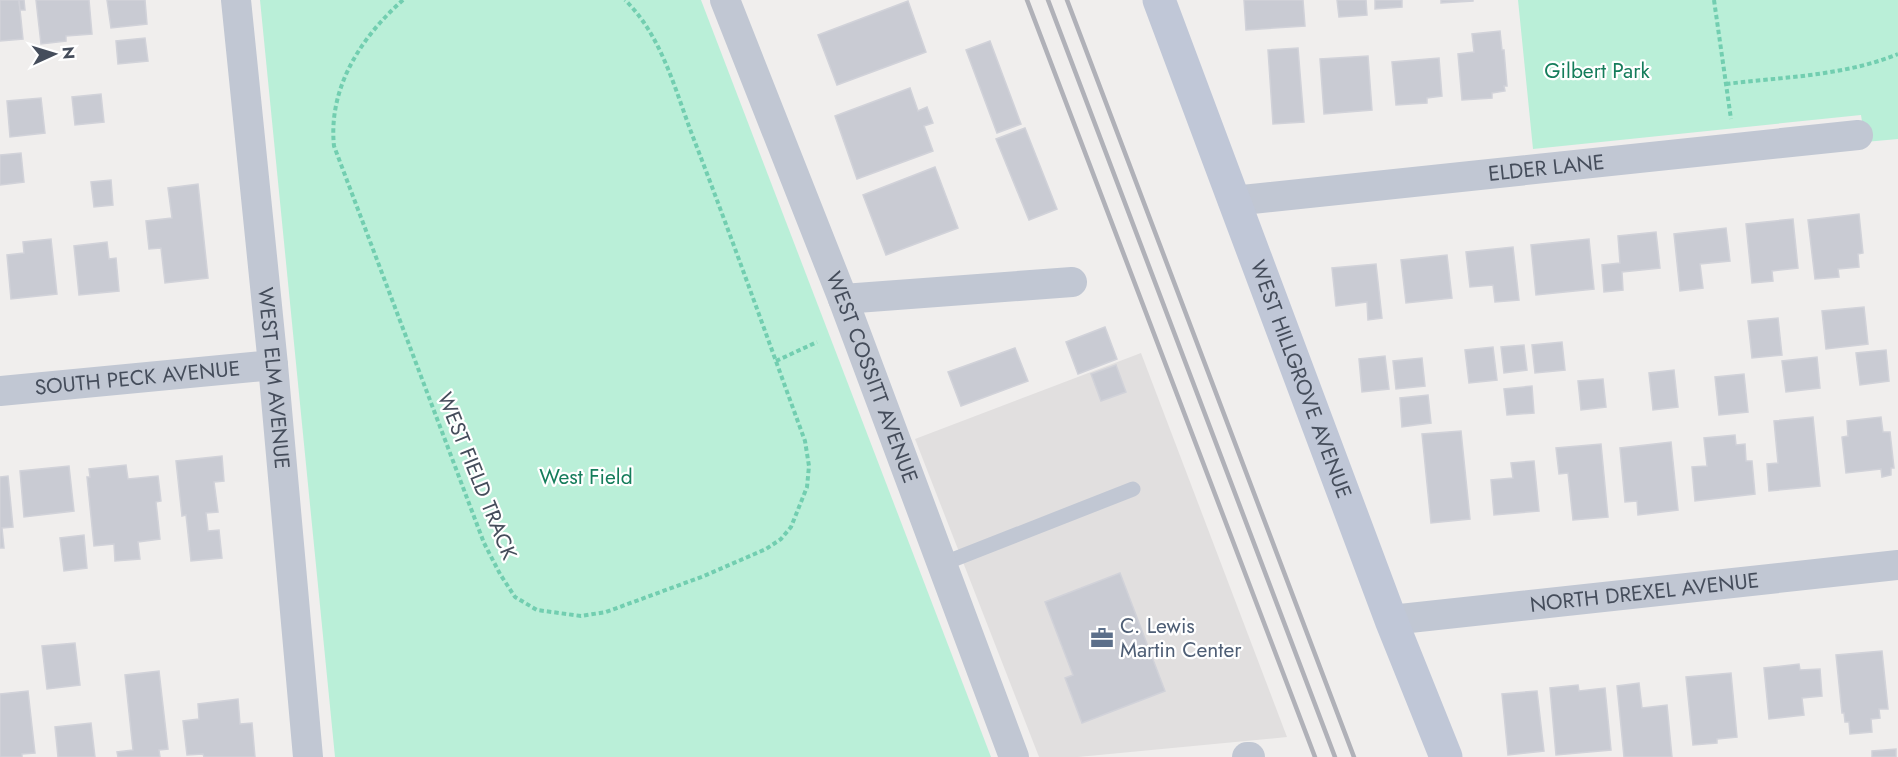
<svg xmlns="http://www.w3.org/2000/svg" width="1898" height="757" viewBox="0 0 1898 757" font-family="Jost,sans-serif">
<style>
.education{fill:#e1dfdf}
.green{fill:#baefd8}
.building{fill:#c9cbd3;stroke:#d1d2d9;stroke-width:1.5}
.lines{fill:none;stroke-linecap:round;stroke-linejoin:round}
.path{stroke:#72ceb0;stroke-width:4;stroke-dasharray:4.5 3;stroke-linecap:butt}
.lane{stroke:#c1c7d3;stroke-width:15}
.street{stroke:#c1c7d3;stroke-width:30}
.secondary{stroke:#c0c7d7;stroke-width:33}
.rail{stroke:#b0b1b8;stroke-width:4.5}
.labels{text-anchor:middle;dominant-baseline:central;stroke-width:4.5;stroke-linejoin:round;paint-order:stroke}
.park-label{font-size:21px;fill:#157d5b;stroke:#fff}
.street-label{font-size:21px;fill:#454d5b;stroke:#fff}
.service-label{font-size:21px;fill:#4e5e75;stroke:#fff;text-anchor:start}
</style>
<rect width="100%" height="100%" fill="#f0eeed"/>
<polygon class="education" points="1141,353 1287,737 1078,757 1039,757 915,439"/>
<g class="green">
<polygon points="260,0 701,0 991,757 335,757"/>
<polygon points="1518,0 1898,0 1898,139 1865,142 1861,115 1533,149"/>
</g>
<g class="building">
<polygon points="0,0 19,0 23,39 0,41"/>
<polygon points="19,0 24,0 25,10 20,10"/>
<polygon points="36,0 89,0 92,34 66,36 66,41 41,44"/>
<polygon points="107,0 145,0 147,24 111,28"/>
<polygon points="1244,0 1303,0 1305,26 1246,30"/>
<polygon points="1337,0 1366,0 1367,15 1339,17"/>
<polygon points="1375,0 1402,0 1402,7 1375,9"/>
<polygon points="1441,0 1473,0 1473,1 1441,3"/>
<polygon points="908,1 926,52 837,85 818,35"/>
<polygon points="1500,31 1502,50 1504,50 1507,86 1504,86 1505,91 1492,93 1492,98 1462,100 1458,54 1474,52 1472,34"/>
<polygon points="145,38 148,61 118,64 116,41"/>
<polygon points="990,41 1021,124 997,133 966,50"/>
<polygon points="1298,48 1304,122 1273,124 1268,50"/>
<polygon points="1368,56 1372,110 1324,114 1320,59"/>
<polygon points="1439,58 1442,96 1427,98 1427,103 1396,105 1392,62"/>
<polygon points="910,88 918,111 927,107 933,123 924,126 933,151 857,179 835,116"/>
<polygon points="101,94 104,122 75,125 72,97"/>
<polygon points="41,98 45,133 10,137 7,101"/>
<polygon points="1025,128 1057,209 1029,220 996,139"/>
<polygon points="21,153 24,182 0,185 0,155"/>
<polygon points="935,167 958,228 886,255 863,195"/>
<polygon points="111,180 113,205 94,207 91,182"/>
<polygon points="198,184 208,278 165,283 161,248 149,249 146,221 172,218 168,188"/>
<polygon points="1859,214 1863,253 1858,254 1859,267 1838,269 1839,277 1815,279 1808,220"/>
<polygon points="1793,219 1798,268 1772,271 1773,281 1752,283 1746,224"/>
<polygon points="1726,228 1730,261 1700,264 1703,288 1680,291 1674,234"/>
<polygon points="1656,232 1660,268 1622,272 1623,290 1604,292 1602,265 1620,263 1618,236"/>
<polygon points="51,239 57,294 11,299 7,255 24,253 23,242"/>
<polygon points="1589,239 1594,289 1536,295 1531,245"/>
<polygon points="107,242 109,259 116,258 119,291 79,295 74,246"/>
<polygon points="1513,247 1519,300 1495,302 1493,285 1470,287 1466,252"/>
<polygon points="1447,255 1452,298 1406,303 1401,260"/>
<polygon points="1376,264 1382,318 1368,320 1367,302 1336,306 1332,268"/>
<polygon points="1864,307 1868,344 1826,349 1822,311"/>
<polygon points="1778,318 1782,355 1752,358 1748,321"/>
<polygon points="1105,327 1117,359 1078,374 1066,342"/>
<polygon points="1562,342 1565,370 1535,373 1532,345"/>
<polygon points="1524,345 1527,370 1504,373 1501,347"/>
<polygon points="1493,347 1497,380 1469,383 1465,350"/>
<polygon points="1015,348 1028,381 961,406 948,372"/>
<polygon points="1886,350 1889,381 1860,385 1856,353"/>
<polygon points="1385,356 1389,389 1362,392 1359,359"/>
<polygon points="1817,357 1820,388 1786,392 1782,361"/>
<polygon points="1422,358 1425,386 1396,389 1393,361"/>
<polygon points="1116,365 1126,392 1101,401 1091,374"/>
<polygon points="1674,370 1678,407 1653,410 1649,373"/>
<polygon points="1744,374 1748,412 1719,415 1715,377"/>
<polygon points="1603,379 1606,407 1581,410 1578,381"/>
<polygon points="1532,386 1534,413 1507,415 1504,389"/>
<polygon points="1428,395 1431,423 1402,427 1400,398"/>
<polygon points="1813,417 1820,486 1769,491 1767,464 1778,463 1774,421"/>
<polygon points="1881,417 1883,432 1890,432 1894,468 1891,468 1891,475 1882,477 1881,469 1846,473 1842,437 1848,436 1847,421"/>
<polygon points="1461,431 1470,519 1431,523 1422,434"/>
<polygon points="1735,435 1736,445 1745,444 1746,461 1752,461 1755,494 1695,501 1692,467 1707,466 1704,438"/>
<polygon points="1671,442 1678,510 1638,515 1637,501 1625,502 1620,448"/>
<polygon points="1601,444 1608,517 1573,520 1568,473 1559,474 1556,448"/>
<polygon points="222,456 224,481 214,482 218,512 206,513 208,531 219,530 222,558 191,561 186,515 182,516 176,461"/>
<polygon points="1534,461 1539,511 1494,515 1491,480 1513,478 1511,463"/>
<polygon points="126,465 128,479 158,476 161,501 156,502 160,539 138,542 140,559 115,561 114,544 94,546 87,477 90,477 89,469"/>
<polygon points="69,466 74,511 24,517 20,471"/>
<polygon points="8,476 13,527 2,528 4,548 0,548 0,477"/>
<polygon points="84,535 87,568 64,571 60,538"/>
<polygon points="1120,573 1165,691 1082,723 1065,678 1073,675 1045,602"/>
<polygon points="75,643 80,685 47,689 42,646"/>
<polygon points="1882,651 1888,709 1879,709 1880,718 1871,719 1872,732 1850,734 1849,722 1845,722 1844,713 1842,713 1836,655"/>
<polygon points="1799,664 1800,670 1820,669 1822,696 1802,698 1804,715 1769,719 1764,668"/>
<polygon points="159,671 168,749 159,750 160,757 118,757 117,752 133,750 125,675"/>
<polygon points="1731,673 1737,737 1717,739 1717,743 1693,745 1686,677"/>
<polygon points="1639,683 1642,708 1667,705 1672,757 1624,757 1617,686"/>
<polygon points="1578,685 1579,691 1605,688 1611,750 1556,755 1550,688"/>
<polygon points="28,691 35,753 22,754 22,757 0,757 0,694"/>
<polygon points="1537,691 1544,751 1508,755 1502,694"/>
<polygon points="238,699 240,724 252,723 255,757 204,757 203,754 187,755 183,721 199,719 198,704"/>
<polygon points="91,723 95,757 58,757 55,727"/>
<polygon points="1896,749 1896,757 1872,757 1872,751"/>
</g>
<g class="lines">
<g class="path">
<path d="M403,0c-42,37 -75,88 -69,146l150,397 16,31 15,23 22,13 44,6 25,-4 98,-36 62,-27 15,-10 10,-12 16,-40 2,-21 -4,-25c-37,-101 -73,-203 -112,-304 -18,-47 -31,-101 -68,-137"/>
<polyline points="1714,0 1731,119"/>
<path d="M1726,84c57,-7 118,-8 172,-30"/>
<polyline points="776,361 817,342"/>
</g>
<polyline class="lane" points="942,564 1133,489"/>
<g class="street">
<path id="s1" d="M236,0l37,365 35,392"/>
<path id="s2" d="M725,0l118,299 171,458"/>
<path id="s3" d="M1233,201l625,-66"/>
<polyline points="843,299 1072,282"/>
<path id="s4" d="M0,391l273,-26"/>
<path id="s5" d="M1391,620l507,-55"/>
<polyline points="1247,757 1250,757"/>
</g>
<path class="secondary" id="s6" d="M1159,0l232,620 55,137"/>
<g class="rail">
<polyline points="1027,0 1315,757"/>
<polyline points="1048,0 1335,757"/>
<polyline points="1067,0 1354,757"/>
</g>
</g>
<defs>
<g id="office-bare" transform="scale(1.8)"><path d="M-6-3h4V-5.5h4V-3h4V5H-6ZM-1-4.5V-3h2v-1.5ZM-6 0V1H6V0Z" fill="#5c6f8a" stroke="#fff" stroke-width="2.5" paint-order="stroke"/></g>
</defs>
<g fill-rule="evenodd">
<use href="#office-bare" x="1102" y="638"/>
</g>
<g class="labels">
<g class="park-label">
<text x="1597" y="71">Gilbert Park</text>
<text x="586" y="477">West Field</text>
</g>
<g class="street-label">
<text stroke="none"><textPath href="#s3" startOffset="315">ELDER LANE</textPath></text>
<text stroke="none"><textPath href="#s4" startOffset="138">SOUTH PECK AVENUE</textPath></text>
<text stroke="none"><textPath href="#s1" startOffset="380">WEST ELM AVENUE</textPath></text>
<text stroke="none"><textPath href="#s2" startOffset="405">WEST COSSITT AVENUE</textPath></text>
<text stroke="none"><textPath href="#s6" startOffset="405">WEST HILLGROVE AVENUE</textPath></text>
<text transform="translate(477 476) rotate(68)">WEST FIELD TRACK</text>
<text stroke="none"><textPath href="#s5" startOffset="255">NORTH DREXEL AVENUE</textPath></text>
</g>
<g class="service-label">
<text x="1120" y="626">C. Lewis<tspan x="1120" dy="24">Martin Center</tspan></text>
</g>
</g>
<g transform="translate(54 54) rotate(86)" stroke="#ffffff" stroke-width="4.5" paint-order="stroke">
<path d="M0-4.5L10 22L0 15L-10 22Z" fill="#454d5b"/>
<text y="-9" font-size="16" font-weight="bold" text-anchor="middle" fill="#454d5b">N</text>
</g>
</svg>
